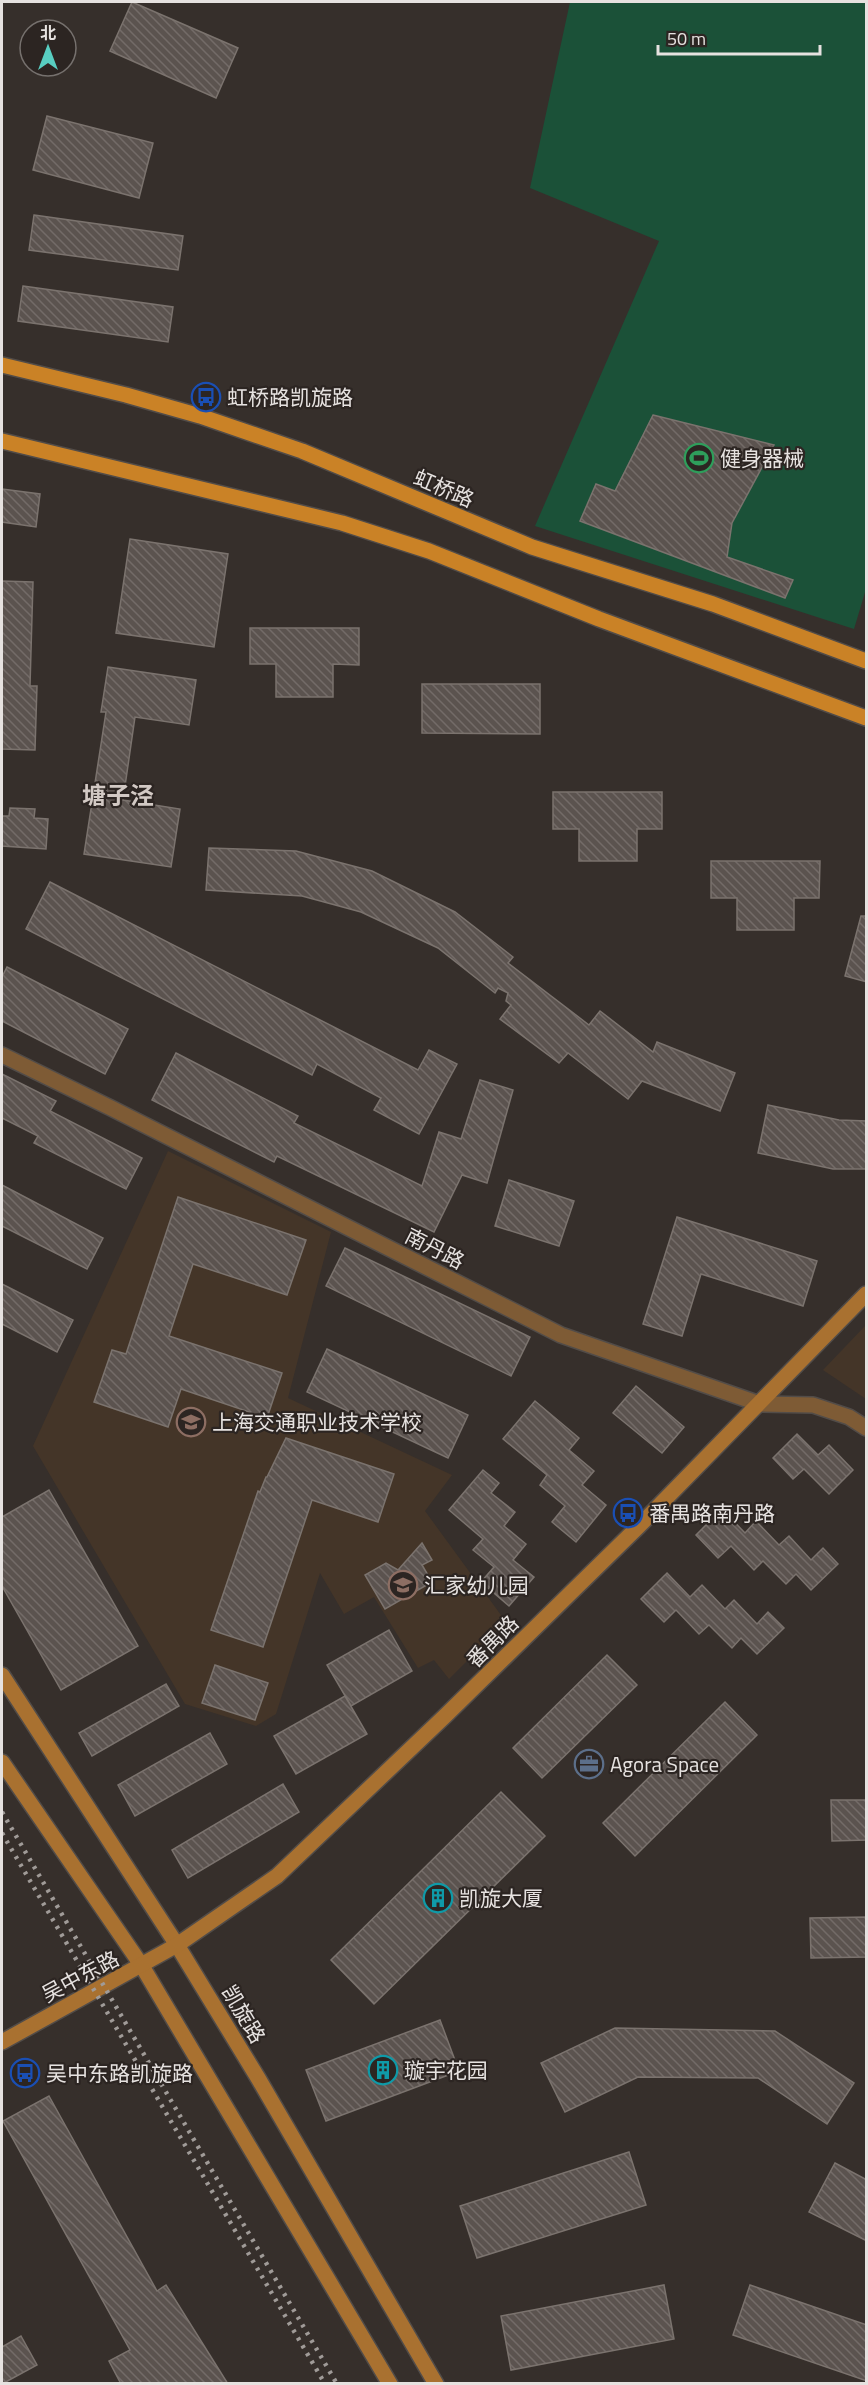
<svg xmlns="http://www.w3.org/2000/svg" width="868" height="2385" viewBox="0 0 868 2385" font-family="'Titillium Web','Noto Sans SC',sans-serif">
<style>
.education{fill:#443528}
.park{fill:#1b5138}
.building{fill:url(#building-back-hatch);stroke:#7b736e;stroke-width:1.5}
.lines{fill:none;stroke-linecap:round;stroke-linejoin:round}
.street-casing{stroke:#524c48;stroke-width:18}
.secondary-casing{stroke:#524c48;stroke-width:18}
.primary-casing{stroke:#524c48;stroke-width:18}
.street{stroke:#7e5b35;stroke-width:15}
.secondary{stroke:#a97130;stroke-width:15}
.primary{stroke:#ca8226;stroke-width:15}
.rail{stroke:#a09b98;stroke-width:4.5;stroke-dasharray:3 6;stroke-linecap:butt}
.labels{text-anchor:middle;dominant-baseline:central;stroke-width:4.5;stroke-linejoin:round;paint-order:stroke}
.poi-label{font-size:21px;fill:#e6e2e0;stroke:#2c2522;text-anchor:start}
.street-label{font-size:21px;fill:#e6e2e0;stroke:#2c2522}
.quarter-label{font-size:24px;font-weight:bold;fill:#d2c9c4;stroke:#2c2522}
</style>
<defs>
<pattern id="building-back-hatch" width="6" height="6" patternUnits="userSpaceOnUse" patternTransform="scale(1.5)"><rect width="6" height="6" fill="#5b534f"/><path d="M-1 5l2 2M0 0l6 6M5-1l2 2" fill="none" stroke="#736b68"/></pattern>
</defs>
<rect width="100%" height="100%" fill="#362f2b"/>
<g class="education">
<polygon points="168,1151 331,1232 288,1398 452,1475 425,1511 506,1622 449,1679 434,1660 418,1668 374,1597 344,1614 320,1573 276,1714 256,1726 185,1704 33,1446"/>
<polygon points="866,1325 866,1399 823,1370"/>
</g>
<polygon class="park" points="570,2 866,2 866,589 854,629 535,526 659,241 530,188"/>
<g class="building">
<polygon points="132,2 238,48 216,98 110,51"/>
<polygon points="47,116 153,143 139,198 33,170"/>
<polygon points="34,215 183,236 178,270 29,250"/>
<polygon points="23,286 173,307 168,342 18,321"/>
<polygon points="653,415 774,445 732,523 727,557 793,580 785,598 580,521 596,484 615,491"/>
<polygon points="2,489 40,494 36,527 2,522"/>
<polygon points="130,539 228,554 214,647 116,633"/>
<polygon points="2,581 33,582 30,686 37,686 35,750 2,749"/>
<polygon points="250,628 359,628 359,665 333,664 333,697 276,697 276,664 250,664"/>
<polygon points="108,667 196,680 189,725 135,717 123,800 180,809 171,867 84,854 106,712 101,712"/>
<polygon points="422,684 540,684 540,734 422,733"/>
<polygon points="553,792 662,792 662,829 637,829 637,861 579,861 579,829 553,829"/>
<polygon points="10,808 35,809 34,818 48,819 46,849 2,846 2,816 9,816"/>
<polygon points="209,848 296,851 372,871 455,912 513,957 508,963 589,1025 600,1011 653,1052 657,1042 735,1073 720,1111 642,1081 628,1099 568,1053 559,1063 500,1019 511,1005 506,1001 508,993 498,988 495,993 438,948 361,912 302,896 206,890"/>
<polygon points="711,861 820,861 819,898 794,898 794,930 737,930 737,898 711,898"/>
<polygon points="50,882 418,1070 429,1050 457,1064 419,1134 374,1110 381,1098 317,1064 312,1075 26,929"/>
<polygon points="861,916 867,916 867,982 845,976"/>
<polygon points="7,967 128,1029 105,1074 2,1021 2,977"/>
<polygon points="176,1053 298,1116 294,1123 422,1186 439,1132 461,1139 480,1080 513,1090 487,1183 462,1175 434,1232 277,1156 274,1162 152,1100"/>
<polygon points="2,1074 56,1101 50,1111 142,1158 126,1189 34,1143 38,1136 2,1118"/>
<polygon points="768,1105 839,1120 867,1121 867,1169 833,1169 758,1153"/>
<polygon points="509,1180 574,1201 559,1246 495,1226"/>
<polygon points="2,1185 103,1238 87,1269 2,1226"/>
<polygon points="178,1197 306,1240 287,1295 193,1264 169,1336 282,1373 267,1418 181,1389 168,1427 94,1402 112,1350 126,1354"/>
<polygon points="677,1217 817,1261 803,1306 701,1274 682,1336 643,1324"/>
<polygon points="345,1248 530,1337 511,1376 326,1286"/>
<polygon points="2,1284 73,1320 57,1352 2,1324"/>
<polygon points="327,1349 468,1415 448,1458 307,1392"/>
<polygon points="636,1386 684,1427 662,1453 613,1413"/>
<polygon points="535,1401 579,1438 569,1450 594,1471 582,1485 606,1505 576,1542 552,1522 565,1506 540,1485 547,1475 503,1439"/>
<polygon points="797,1434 818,1455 829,1445 853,1470 829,1494 804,1469 793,1479 773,1458"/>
<polygon points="286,1438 394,1474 378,1522 312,1500 263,1647 211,1630 258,1491 260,1492 266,1477 267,1477"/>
<polygon points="483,1470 499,1483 491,1493 515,1512 504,1526 526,1544 513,1560 534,1577 509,1606 481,1582 494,1567 473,1550 483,1539 449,1510"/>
<polygon points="49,1490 138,1646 61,1690 2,1586 2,1517"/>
<polygon points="722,1509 745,1533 756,1521 779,1545 789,1536 811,1560 823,1548 838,1564 811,1590 796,1574 786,1584 763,1561 754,1570 731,1546 718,1558 696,1535"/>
<polygon points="422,1543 432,1560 422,1565 432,1582 385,1609 365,1575 386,1563 398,1570"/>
<polygon points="667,1573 690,1597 702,1585 725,1609 734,1600 757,1624 768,1612 784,1628 757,1654 741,1638 732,1648 709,1625 699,1634 676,1610 664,1622 641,1599"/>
<polygon points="389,1630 412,1671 351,1706 327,1665"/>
<polygon points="607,1655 637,1685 542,1778 513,1748"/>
<polygon points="215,1665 268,1683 255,1720 202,1703"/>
<polygon points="166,1684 179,1706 92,1756 79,1733"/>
<polygon points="345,1696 367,1734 296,1774 274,1736"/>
<polygon points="725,1702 757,1735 635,1856 603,1823"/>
<polygon points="210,1733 227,1764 135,1816 118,1785"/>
<polygon points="283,1784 299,1812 188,1878 172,1850"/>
<polygon points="501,1792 545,1836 374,2004 331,1960"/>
<polygon points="831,1800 867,1800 867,1840 832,1841"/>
<polygon points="867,1917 867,1957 811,1958 810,1918"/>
<polygon points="440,2020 459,2071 326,2121 306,2070"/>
<polygon points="615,2028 775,2031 854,2083 827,2124 758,2078 638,2077 565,2112 541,2063"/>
<polygon points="49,2096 157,2291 166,2285 228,2384 121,2384 109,2361 130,2350 3,2121"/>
<polygon points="629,2152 646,2205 477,2258 460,2206"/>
<polygon points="835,2163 867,2180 867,2241 809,2212"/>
<polygon points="664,2285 674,2339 511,2370 501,2316"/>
<polygon points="750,2285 867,2325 867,2381 733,2335"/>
<polygon points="21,2336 37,2365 2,2384 2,2347"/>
</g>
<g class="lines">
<g class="street-casing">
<polyline id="street" points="2,1055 111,1108 561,1335 760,1404 813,1405 849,1417 866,1428"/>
</g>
<g class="secondary-casing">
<g id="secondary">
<polyline points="2,1675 177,1945 258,2078 436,2384"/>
<polyline points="2,1762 142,1966 390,2384"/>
<polyline points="2,2042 177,1945 277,1876 445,1716 639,1526 866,1294"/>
</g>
</g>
<g class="primary-casing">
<g id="primary">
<polyline points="2,365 126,395 200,416 302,451 532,547 713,604 866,661"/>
<polyline points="2,441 342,523 429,551 599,619 866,718"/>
</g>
</g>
<use href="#street" class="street"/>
<use href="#secondary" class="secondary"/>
<use href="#primary" class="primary"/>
<g class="rail">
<polyline points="2,1812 337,2384"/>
<polyline points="2,1833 325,2384"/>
</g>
</g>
<defs>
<g id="bus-ring" transform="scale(1.5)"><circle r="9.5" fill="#2c2522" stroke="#1a4fb4" stroke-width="1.5"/><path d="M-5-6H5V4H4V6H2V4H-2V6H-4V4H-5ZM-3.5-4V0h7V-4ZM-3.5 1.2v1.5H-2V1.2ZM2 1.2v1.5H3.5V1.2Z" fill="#1a4fb4"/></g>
<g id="stadium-ring" transform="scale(1.5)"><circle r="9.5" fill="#2c2522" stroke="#2e9e5b" stroke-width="1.5"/><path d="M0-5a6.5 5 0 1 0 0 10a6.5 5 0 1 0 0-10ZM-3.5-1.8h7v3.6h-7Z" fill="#2e9e5b"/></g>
<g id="school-ring" transform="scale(1.5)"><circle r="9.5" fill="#2c2522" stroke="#8d6e63" stroke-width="1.5"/><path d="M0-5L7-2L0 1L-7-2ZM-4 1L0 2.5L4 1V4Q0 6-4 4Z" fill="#8d6e63"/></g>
<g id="office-ring" transform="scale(1.5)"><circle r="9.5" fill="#2c2522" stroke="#5c6f8a" stroke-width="1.5"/><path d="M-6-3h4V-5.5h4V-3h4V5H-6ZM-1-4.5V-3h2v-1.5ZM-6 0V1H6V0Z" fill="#5c6f8a"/></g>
<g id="building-ring" transform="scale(1.5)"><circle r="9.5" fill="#2c2522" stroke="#0f9aa8" stroke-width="1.5"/><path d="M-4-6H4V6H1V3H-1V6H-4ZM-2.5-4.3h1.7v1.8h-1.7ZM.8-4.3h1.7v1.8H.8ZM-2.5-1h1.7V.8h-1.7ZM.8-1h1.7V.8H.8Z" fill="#0f9aa8"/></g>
</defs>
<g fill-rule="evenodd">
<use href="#bus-ring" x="206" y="397"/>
<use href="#stadium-ring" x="699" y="458"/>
<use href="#school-ring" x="191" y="1422"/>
<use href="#bus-ring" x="628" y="1513"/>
<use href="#school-ring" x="403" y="1585"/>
<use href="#office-ring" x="589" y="1764"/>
<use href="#building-ring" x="438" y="1898"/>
<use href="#building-ring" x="383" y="2070"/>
<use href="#bus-ring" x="25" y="2073"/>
</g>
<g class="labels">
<g class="poi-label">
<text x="227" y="397">虹桥路凯旋路</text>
<text x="720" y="458">健身器械</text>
<text x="212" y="1422">上海交通职业技术学校</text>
<text x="649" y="1513">番禺路南丹路</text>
<text x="424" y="1585">汇家幼儿园</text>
<text x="610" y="1764">Agora Space</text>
<text x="459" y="1898">凯旋大厦</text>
<text x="404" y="2070">璇宇花园</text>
<text x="46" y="2073">吴中东路凯旋路</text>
</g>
<g class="street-label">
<text transform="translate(444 488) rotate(23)">虹桥路</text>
<text transform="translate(435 1248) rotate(27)">南丹路</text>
<text transform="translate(492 1641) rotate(-45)">番禺路</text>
<text transform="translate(80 1976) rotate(-28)">吴中东路</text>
<text transform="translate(244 2014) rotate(59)">凯旋路</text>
</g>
<g class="quarter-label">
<text x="118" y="795">塘子泾</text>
</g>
</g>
<rect width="868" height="2385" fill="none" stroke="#e6e2e0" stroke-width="6"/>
<g transform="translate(48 48)"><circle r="28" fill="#2c2522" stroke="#76716e" stroke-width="1.5"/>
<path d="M0-4.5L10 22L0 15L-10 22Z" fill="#58cec1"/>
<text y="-9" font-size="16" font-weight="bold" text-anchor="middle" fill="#e6e2e0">北</text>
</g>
<path d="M658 45v9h162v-9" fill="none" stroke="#e6e2e0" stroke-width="3"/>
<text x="667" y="45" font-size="18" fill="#e6e2e0" stroke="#2c2522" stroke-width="4.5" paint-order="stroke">50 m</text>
</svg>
